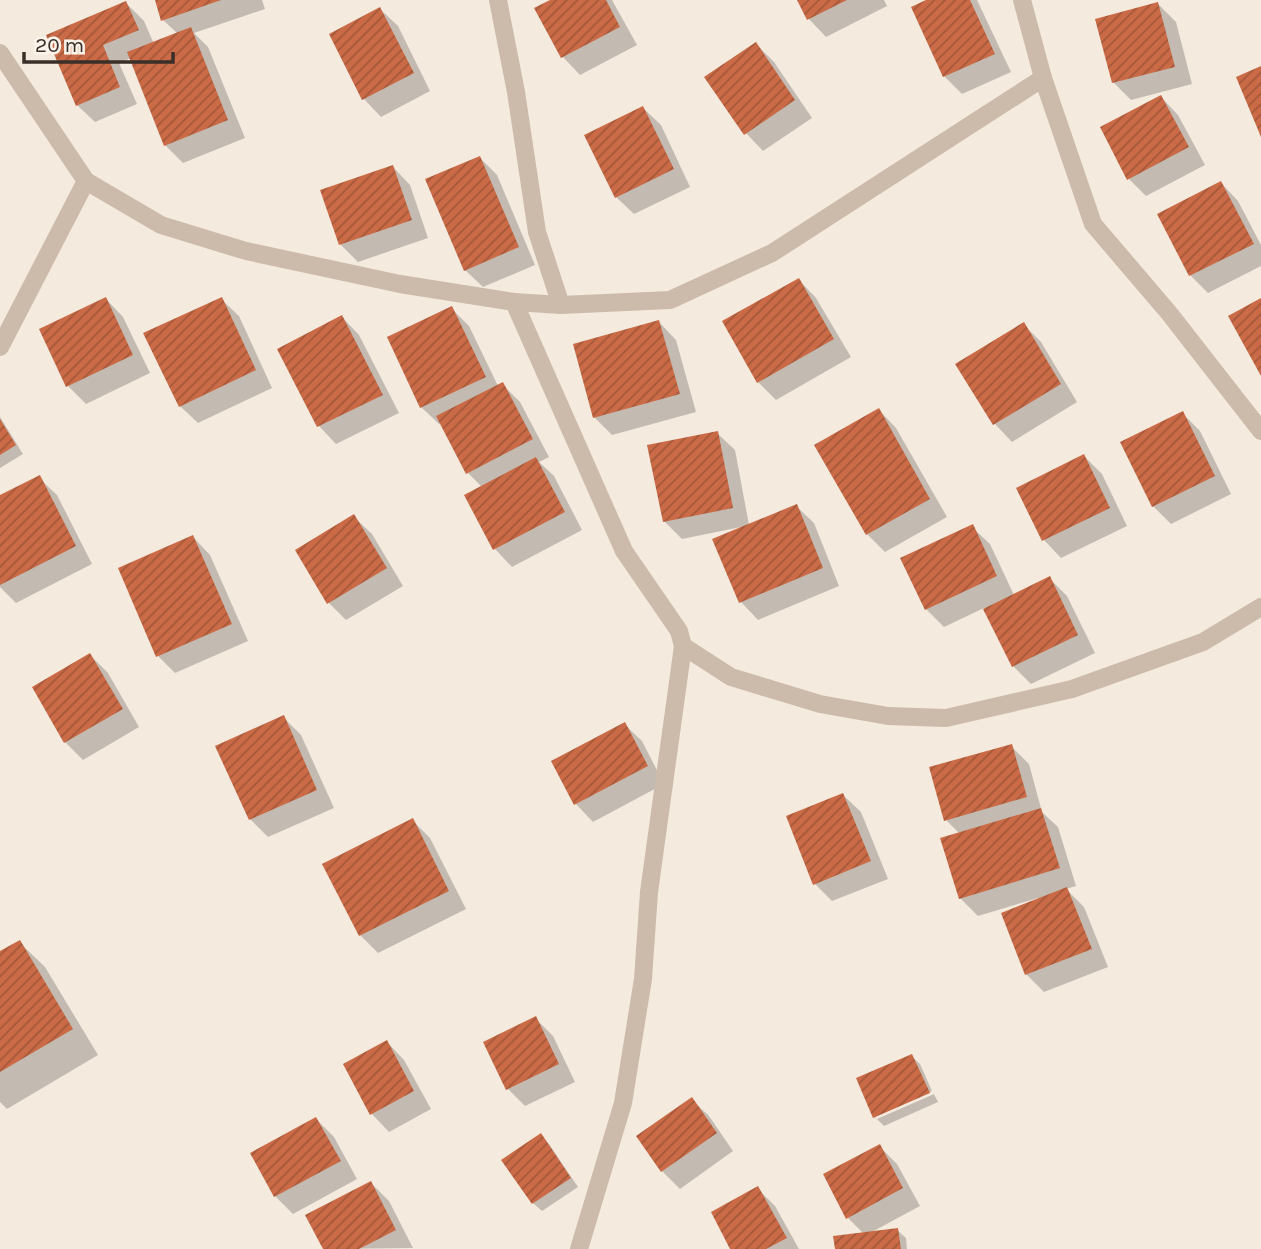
<svg xmlns="http://www.w3.org/2000/svg" width="1261" height="1249" viewBox="0 0 1261 1249" font-family="Karla,sans-serif">
<style>
.shadow{fill:#0003}
.building{fill:url(#building-hatch)}
.lines{fill:none;stroke-linecap:round;stroke-linejoin:round}
.minor{stroke:#cba;stroke-width:18}
</style>
<defs>
<pattern id="building-hatch" width="6" height="6" patternUnits="userSpaceOnUse" patternTransform="scale(1.75)"><rect width="6" height="6" fill="#ca6a46"/><path d="M-1 1l2-2M0 6l6-6M5 7l2-2" fill="none" stroke="#a5583a"/></pattern>
</defs>
<rect width="100%" height="100%" fill="#f4eade"/>
<g class="shadow">
<polygon points="156,0 262,0 265,9 194,33 208,47 245,138 183,163 165,145 131,58 119,63 137,104 95,122 77,105 48,36 126,3 144,21 154,44 178,34 163,20"/>
<polygon points="553,0 612,0 637,45 580,75 563,57 536,9"/>
<polygon points="799,0 884,0 887,6 826,37 809,19"/>
<polygon points="931,0 977,0 1011,72 962,94 944,76"/>
<polygon points="1158,4 1176,22 1192,84 1131,100 1113,82"/>
<polygon points="380,9 398,26 430,91 381,117 364,99 331,34"/>
<polygon points="756,44 774,62 812,118 763,151 746,133"/>
<polygon points="1161,97 1178,115 1205,165 1146,196 1129,179"/>
<polygon points="643,108 661,125 690,187 634,214 616,197"/>
<polygon points="480,158 497,175 535,265 483,287 465,270"/>
<polygon points="393,167 410,185 428,238 358,262 340,244"/>
<polygon points="1221,183 1238,201 1261,245 1261,266 1208,293 1190,275 1160,214"/>
<polygon points="799,280 816,298 851,357 776,400 758,382"/>
<polygon points="106,299 123,317 150,373 86,404 68,386"/>
<polygon points="221,299 239,316 272,388 198,423 180,406"/>
<polygon points="452,309 469,326 498,386 502,384 520,402 549,457 539,462 554,476 582,530 512,567 495,549 467,495 482,487 468,473 442,423 439,424 421,407"/>
<polygon points="342,317 359,335 399,413 336,444 319,426 279,349"/>
<polygon points="659,322 676,340 696,412 612,435 594,417"/>
<polygon points="1023,324 1041,342 1077,402 1012,442 995,424 957,364"/>
<polygon points="879,410 896,428 947,517 885,552 867,534"/>
<polygon points="1182,413 1200,431 1231,494 1171,524 1153,506"/>
<polygon points="0,417 23,454 0,468"/>
<polygon points="717,433 735,450 749,525 796,506 814,523 839,586 758,620 741,602 715,540 741,527 682,539 664,521"/>
<polygon points="1084,456 1102,474 1127,526 1061,558 1044,540"/>
<polygon points="39,478 57,495 92,564 16,603 0,587 0,497"/>
<polygon points="354,517 372,534 403,586 346,620 329,603"/>
<polygon points="972,527 990,544 1014,595 1049,578 1067,596 1095,653 1031,684 1013,666 984,608 944,627 926,609"/>
<polygon points="193,537 210,555 248,641 175,673 158,656"/>
<polygon points="90,655 108,673 139,727 83,760 65,742"/>
<polygon points="283,717 301,735 334,808 268,837 250,819 218,747"/>
<polygon points="624,724 642,741 664,784 593,822 576,804 553,762"/>
<polygon points="1011,746 1029,764 1042,812 1058,827 1076,886 1066,889 1084,907 1108,967 1044,992 1026,974 1038,898 978,916 960,898 960,834 946,820"/>
<polygon points="843,795 861,812 888,879 832,901 815,884"/>
<polygon points="412,820 430,838 466,909 378,953 360,935"/>
<polygon points="19,942 45,967 98,1055 7,1109 0,1102 0,953"/>
<polygon points="535,1018 553,1036 575,1082 525,1106 508,1089"/>
<polygon points="387,1042 404,1060 431,1109 389,1132 372,1114 345,1065"/>
<polygon points="911,1056 920,1064 932,1091 876,1115 876,1119 858,1079"/>
<polygon points="934,1094 938,1102 884,1126 877,1119"/>
<polygon points="691,1099 709,1116 733,1151 680,1189 662,1171"/>
<polygon points="316,1119 334,1137 357,1179 293,1214 275,1196"/>
<polygon points="541,1136 549,1144 578,1187 542,1211 533,1203"/>
<polygon points="879,1146 897,1164 920,1206 870,1233 897,1230 906,1238 907,1249 837,1249 864,1234 848,1218"/>
<polygon points="371,1183 389,1201 413,1248 325,1249"/>
<polygon points="758,1189 775,1206 799,1249 732,1249"/>
</g>
<g class="building">
<polygon points="155,0 221,0 161,21"/>
<polygon points="550,0 606,0 620,27 561,58 534,8"/>
<polygon points="797,0 847,0 807,20"/>
<polygon points="926,0 970,0 995,54 943,77 911,7"/>
<polygon points="126,1 139,30 103,45 120,87 76,106 46,35"/>
<polygon points="1158,2 1175,67 1112,83 1095,19"/>
<polygon points="380,7 414,73 362,100 329,34"/>
<polygon points="191,27 228,120 164,146 127,52"/>
<polygon points="756,42 795,100 744,135 704,77"/>
<polygon points="1261,66 1261,137 1236,77"/>
<polygon points="1161,95 1189,147 1127,180 1100,127"/>
<polygon points="643,106 674,169 615,198 584,135"/>
<polygon points="480,156 519,247 464,271 425,179"/>
<polygon points="393,165 412,220 339,245 320,190"/>
<polygon points="1221,181 1254,244 1189,276 1157,214"/>
<polygon points="799,278 834,339 757,383 722,321"/>
<polygon points="106,297 133,355 66,387 39,329"/>
<polygon points="222,297 256,370 179,407 143,333"/>
<polygon points="1261,298 1261,376 1228,316"/>
<polygon points="452,306 486,377 420,408 387,337"/>
<polygon points="342,315 383,395 317,427 277,349"/>
<polygon points="659,320 680,394 593,418 573,344"/>
<polygon points="1024,322 1061,384 993,425 955,364"/>
<polygon points="503,382 533,439 466,474 436,416"/>
<polygon points="879,408 930,499 866,535 814,445"/>
<polygon points="1183,411 1215,476 1152,507 1120,442"/>
<polygon points="0,419 16,445 0,455"/>
<polygon points="718,431 733,508 663,522 647,445"/>
<polygon points="1084,454 1110,508 1042,541 1016,488"/>
<polygon points="536,457 565,512 493,550 464,495"/>
<polygon points="40,475 76,546 0,585 0,495"/>
<polygon points="797,504 823,568 739,603 712,539"/>
<polygon points="354,514 387,568 327,604 295,550"/>
<polygon points="973,524 997,576 925,610 900,558"/>
<polygon points="193,535 232,624 156,657 118,568"/>
<polygon points="1050,576 1078,635 1012,667 983,609"/>
<polygon points="90,653 123,709 64,743 32,687"/>
<polygon points="284,715 317,790 249,820 215,746"/>
<polygon points="625,722 648,766 574,805 551,761"/>
<polygon points="1012,744 1027,797 944,821 929,767"/>
<polygon points="843,793 871,861 813,885 786,816"/>
<polygon points="1041,808 1060,868 959,899 940,838"/>
<polygon points="413,818 449,891 359,936 322,864"/>
<polygon points="1067,887 1092,949 1025,975 1001,913"/>
<polygon points="20,940 73,1029 0,1072 0,951"/>
<polygon points="536,1016 559,1064 506,1090 483,1042"/>
<polygon points="387,1040 414,1091 370,1115 343,1064"/>
<polygon points="912,1054 930,1093 873,1118 856,1078"/>
<polygon points="692,1097 717,1133 661,1172 636,1136"/>
<polygon points="316,1117 341,1161 274,1197 250,1153"/>
<polygon points="541,1133 571,1178 532,1204 501,1160"/>
<polygon points="880,1144 903,1188 846,1219 823,1174"/>
<polygon points="371,1181 396,1230 359,1249 323,1249 305,1215"/>
<polygon points="758,1186 787,1238 766,1249 730,1249 711,1212"/>
<polygon points="898,1228 901,1249 835,1249 833,1236"/>
</g>
<g class="lines">
<g class="minor">
<polyline points="498,0 516,92 537,232 561,305"/>
<polyline points="1022,0 1043,78 1093,224 1169,313 1261,431"/>
<polyline points="0,53 86,181 0,347"/>
<polyline points="86,181 161,225 246,251 400,284 514,302 561,305 670,300 772,253 1043,78"/>
<polyline points="514,302 624,551 679,631 683,646 731,677 820,704 888,716 946,718 1072,689 1203,642 1261,607"/>
<polyline points="579,1249 623,1103 643,979 649,892 683,646"/>
</g>
</g>
<path d="M24 52v10h149v-10" fill="none" stroke="#3a2f29" stroke-width="3.5"/>
<text x="35" y="52" font-size="21" fill="#3a2f29" stroke="#fbf4eb" stroke-width="5" paint-order="stroke">20 m</text>
</svg>
